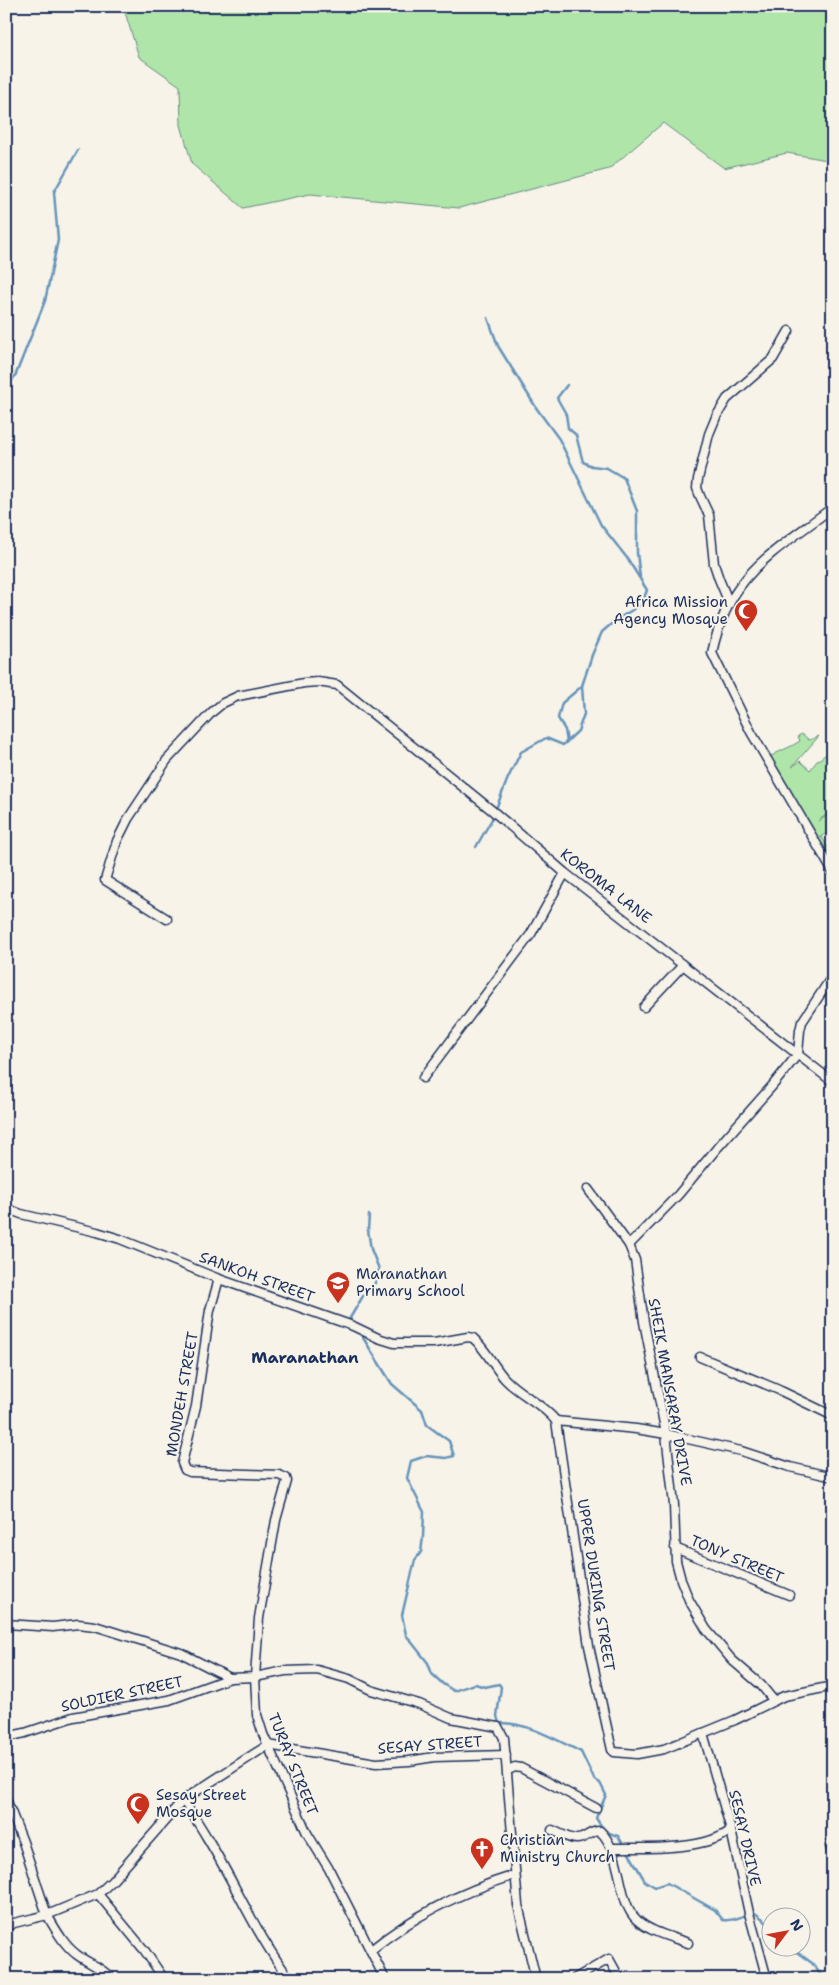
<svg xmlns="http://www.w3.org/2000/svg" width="839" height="1985" viewBox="0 0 839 1985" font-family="'Shantell Sans',sans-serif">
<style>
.green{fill:#afe5a8;stroke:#658a83}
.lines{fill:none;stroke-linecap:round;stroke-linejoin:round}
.stream{stroke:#6694bb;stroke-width:2.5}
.minor-casing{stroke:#1b2f5e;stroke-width:11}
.minor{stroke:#f7f3e8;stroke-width:8}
.labels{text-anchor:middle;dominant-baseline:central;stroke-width:4;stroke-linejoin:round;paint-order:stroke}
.poi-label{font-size:15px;fill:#1b2f5e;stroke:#f7f3e8;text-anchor:start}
.street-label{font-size:15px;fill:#1b2f5e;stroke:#f7f3e8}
.neighbourhood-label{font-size:16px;font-weight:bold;fill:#1b2f5e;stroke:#f7f3e8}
</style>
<rect width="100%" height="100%" fill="#f7f3e8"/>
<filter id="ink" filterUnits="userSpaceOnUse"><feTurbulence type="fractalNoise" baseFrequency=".02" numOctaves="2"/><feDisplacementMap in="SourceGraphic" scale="10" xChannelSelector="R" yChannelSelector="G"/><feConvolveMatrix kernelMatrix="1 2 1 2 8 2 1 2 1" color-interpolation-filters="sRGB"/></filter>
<g filter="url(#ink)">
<g class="green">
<polygon points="123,6 833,6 833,161 787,153 724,168 663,123 609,169 459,208 310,194 243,208 192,164 181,125 180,86 139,57"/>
<path d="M802,734l7,6 10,-4 -27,31 8,-6 10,9 7,-9 12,-9 4,5v53l-15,11 12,-7 3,3v14l-2,-1 -12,8 3,-1 8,14 -4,4 -58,-97c10,-7 22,-10 32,-17l-2,-5z"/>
</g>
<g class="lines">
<g class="stream">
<polyline points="567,385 557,398 566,414 568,428 576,435 583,462 592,466 607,468 624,478 637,511 637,553 640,577"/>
<polyline points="6,390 16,374 45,301 58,240 54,192 78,150"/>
<polyline points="567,742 565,730 558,718 562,703 582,686"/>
<polyline points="476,847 492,819 508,778 521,752 546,738 563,745 578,731 584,714 582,686 592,655 602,632 616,620 642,604 647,590 627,558 601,525 559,439 537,409 498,346 488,318"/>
<polyline points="352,1323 350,1318 363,1296 375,1283 379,1269 371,1249 368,1230 369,1215"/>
<path d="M360,1333l32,51 30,26 5,15 22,16 5,15 -8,2 -20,-2 -15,5 -4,17 17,34 -1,25 -2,15 -6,8 -13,55 4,20 22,28 4,11 11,10 11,7 21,-7 10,3 14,-3 2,3 -4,29 2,7c28,-1 57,17 82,29l13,27 6,4 6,12 -10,23c6,10 10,15 22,18l6,10"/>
<path d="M627,1850l18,31 10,6 12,-4 48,27 8,10c13,2 19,-6 32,-7l8,6 9,10"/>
<polyline points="791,1948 812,1963 824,1979"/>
</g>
<g class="minor-casing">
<g id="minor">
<path d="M833,507c-59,46 -104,65 -121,146l39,79 82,140"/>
<polyline points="729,603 719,579 714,564 709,515 700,496 697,488 698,479 709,434 716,417 727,399 773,359 789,331"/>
<polyline points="167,919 105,880 117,841 128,819 167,760 212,712 223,703 238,696 304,683 318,682 337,685 494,812 565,873 833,1082"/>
<polyline points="644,1007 683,965"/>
<polyline points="423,1078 531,934 565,873"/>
<polyline points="588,1189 629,1245 635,1260 644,1322 666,1434 674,1505 676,1561 681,1580 689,1600 706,1629 732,1660 761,1685 774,1701"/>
<path d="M6,1208l15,6 76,18 23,7 99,40 134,47 25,12 16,5h40l34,-6 5,1c13,11 20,28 32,41 15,16 37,24 51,42"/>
<polyline points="629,1245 678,1195 718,1147 773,1085 798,1054 800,1030 802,1022 833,975"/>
<polyline points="219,1279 210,1310 196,1406 182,1463 185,1470 190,1472 279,1475 286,1478 287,1481 276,1520 259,1618 255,1677 257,1715 263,1734 307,1833 329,1869 385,1979"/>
<polyline points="700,1357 779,1390 833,1416"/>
<polyline points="556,1421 589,1646 612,1750 614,1752 637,1754 664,1749 735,1720 784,1696 833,1686"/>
<polyline points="556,1421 636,1429 666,1434 741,1451 790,1467 833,1477"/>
<polyline points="675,1548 789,1595"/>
<polyline points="6,1624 53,1627 78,1624 95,1626 181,1653 230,1678"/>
<polyline points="703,1733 731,1830 749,1913 767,1979"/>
<polyline points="6,1737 25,1733 73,1717 169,1700 230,1678 255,1677 285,1671 317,1670 349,1679 371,1690 419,1704 451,1718 498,1727 504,1738 518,1905 536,1979"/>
<polyline points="508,1770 515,1767 521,1768 596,1808"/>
<polyline points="6,1799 23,1842 47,1915 14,1923 6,1927"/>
<path d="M183,1800c8,12 16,24 23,36 29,47 50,99 84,143"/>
<path d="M552,1830c7,3 17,9 24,9 9,1 14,-9 24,-8 23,22 17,70 36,88 13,13 36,18 52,24"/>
<polyline points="833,1835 830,1846 833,1856"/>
<path d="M611,1848c33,0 94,3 120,-18"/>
<polyline points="98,1894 145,1951 164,1979"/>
<path d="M371,1950c43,-35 92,-59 144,-75"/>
<path d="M112,1979c-10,-12 -25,-16 -36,-25 -13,-10 -21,-26 -29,-39l51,-21 14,-13 71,-81 85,-55 108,18 33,-2 25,-4 72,-2"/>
<polyline points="574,1979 609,1959 620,1979"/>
</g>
</g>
<use href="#minor" class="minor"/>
</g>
</g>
<defs>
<g id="mosque-pin" transform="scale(1.25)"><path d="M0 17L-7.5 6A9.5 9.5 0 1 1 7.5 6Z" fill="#c8321e" stroke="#f7f3e8"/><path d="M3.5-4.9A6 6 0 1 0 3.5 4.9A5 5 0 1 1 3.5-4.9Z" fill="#fff"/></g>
<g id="school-pin" transform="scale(1.25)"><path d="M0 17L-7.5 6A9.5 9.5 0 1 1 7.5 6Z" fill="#c8321e" stroke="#f7f3e8"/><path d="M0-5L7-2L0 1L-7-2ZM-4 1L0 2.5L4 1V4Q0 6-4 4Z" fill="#fff"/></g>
<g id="church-pin" transform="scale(1.25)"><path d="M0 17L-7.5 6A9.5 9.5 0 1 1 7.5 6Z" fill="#c8321e" stroke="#f7f3e8"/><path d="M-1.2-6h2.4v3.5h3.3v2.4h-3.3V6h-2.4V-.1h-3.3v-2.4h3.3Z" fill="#fff"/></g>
</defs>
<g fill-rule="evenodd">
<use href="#mosque-pin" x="746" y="611"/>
<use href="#school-pin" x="338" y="1283"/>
<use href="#mosque-pin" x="138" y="1804"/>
<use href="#church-pin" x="482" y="1849"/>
</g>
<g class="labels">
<g class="poi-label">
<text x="728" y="602" text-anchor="end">Africa Mission<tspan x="728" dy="17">Agency Mosque</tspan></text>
<text x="356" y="1274">Maranathan<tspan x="356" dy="17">Primary School</tspan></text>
<text x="156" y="1795">Sesay Street<tspan x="156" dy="17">Mosque</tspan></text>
<text x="500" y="1840">Christian<tspan x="500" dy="17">Ministry Church</tspan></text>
</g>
<g class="street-label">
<text transform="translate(606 886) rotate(38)">KOROMA LANE</text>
<text transform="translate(257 1277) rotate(20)">SANKOH STREET</text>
<text transform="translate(670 1392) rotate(80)">SHEIK MANSARAY DRIVE</text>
<text transform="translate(182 1394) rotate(-80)">MONDEH STREET</text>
<text transform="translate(737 1559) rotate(23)">TONY STREET</text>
<text transform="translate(596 1585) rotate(81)">UPPER DURING STREET</text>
<text transform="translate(122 1694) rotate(-12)">SOLDIER STREET</text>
<text transform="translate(430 1745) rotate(-4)">SESAY STREET</text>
<text transform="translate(293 1764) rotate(68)">TURAY STREET</text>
<text transform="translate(745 1838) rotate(77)">SESAY DRIVE</text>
</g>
<g class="neighbourhood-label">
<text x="305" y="1357">Maranathan</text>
</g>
</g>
<rect width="839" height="1985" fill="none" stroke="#f7f3e8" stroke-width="25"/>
<rect x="12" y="12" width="814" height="1960" fill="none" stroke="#1b2f5e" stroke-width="2" filter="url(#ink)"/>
<g transform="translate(786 1932) rotate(58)"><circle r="24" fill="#f7f3e8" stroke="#9fa5b1"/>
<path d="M0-4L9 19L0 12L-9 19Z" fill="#c8321e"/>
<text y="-8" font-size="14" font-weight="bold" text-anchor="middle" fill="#1b2f5e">N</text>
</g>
</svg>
